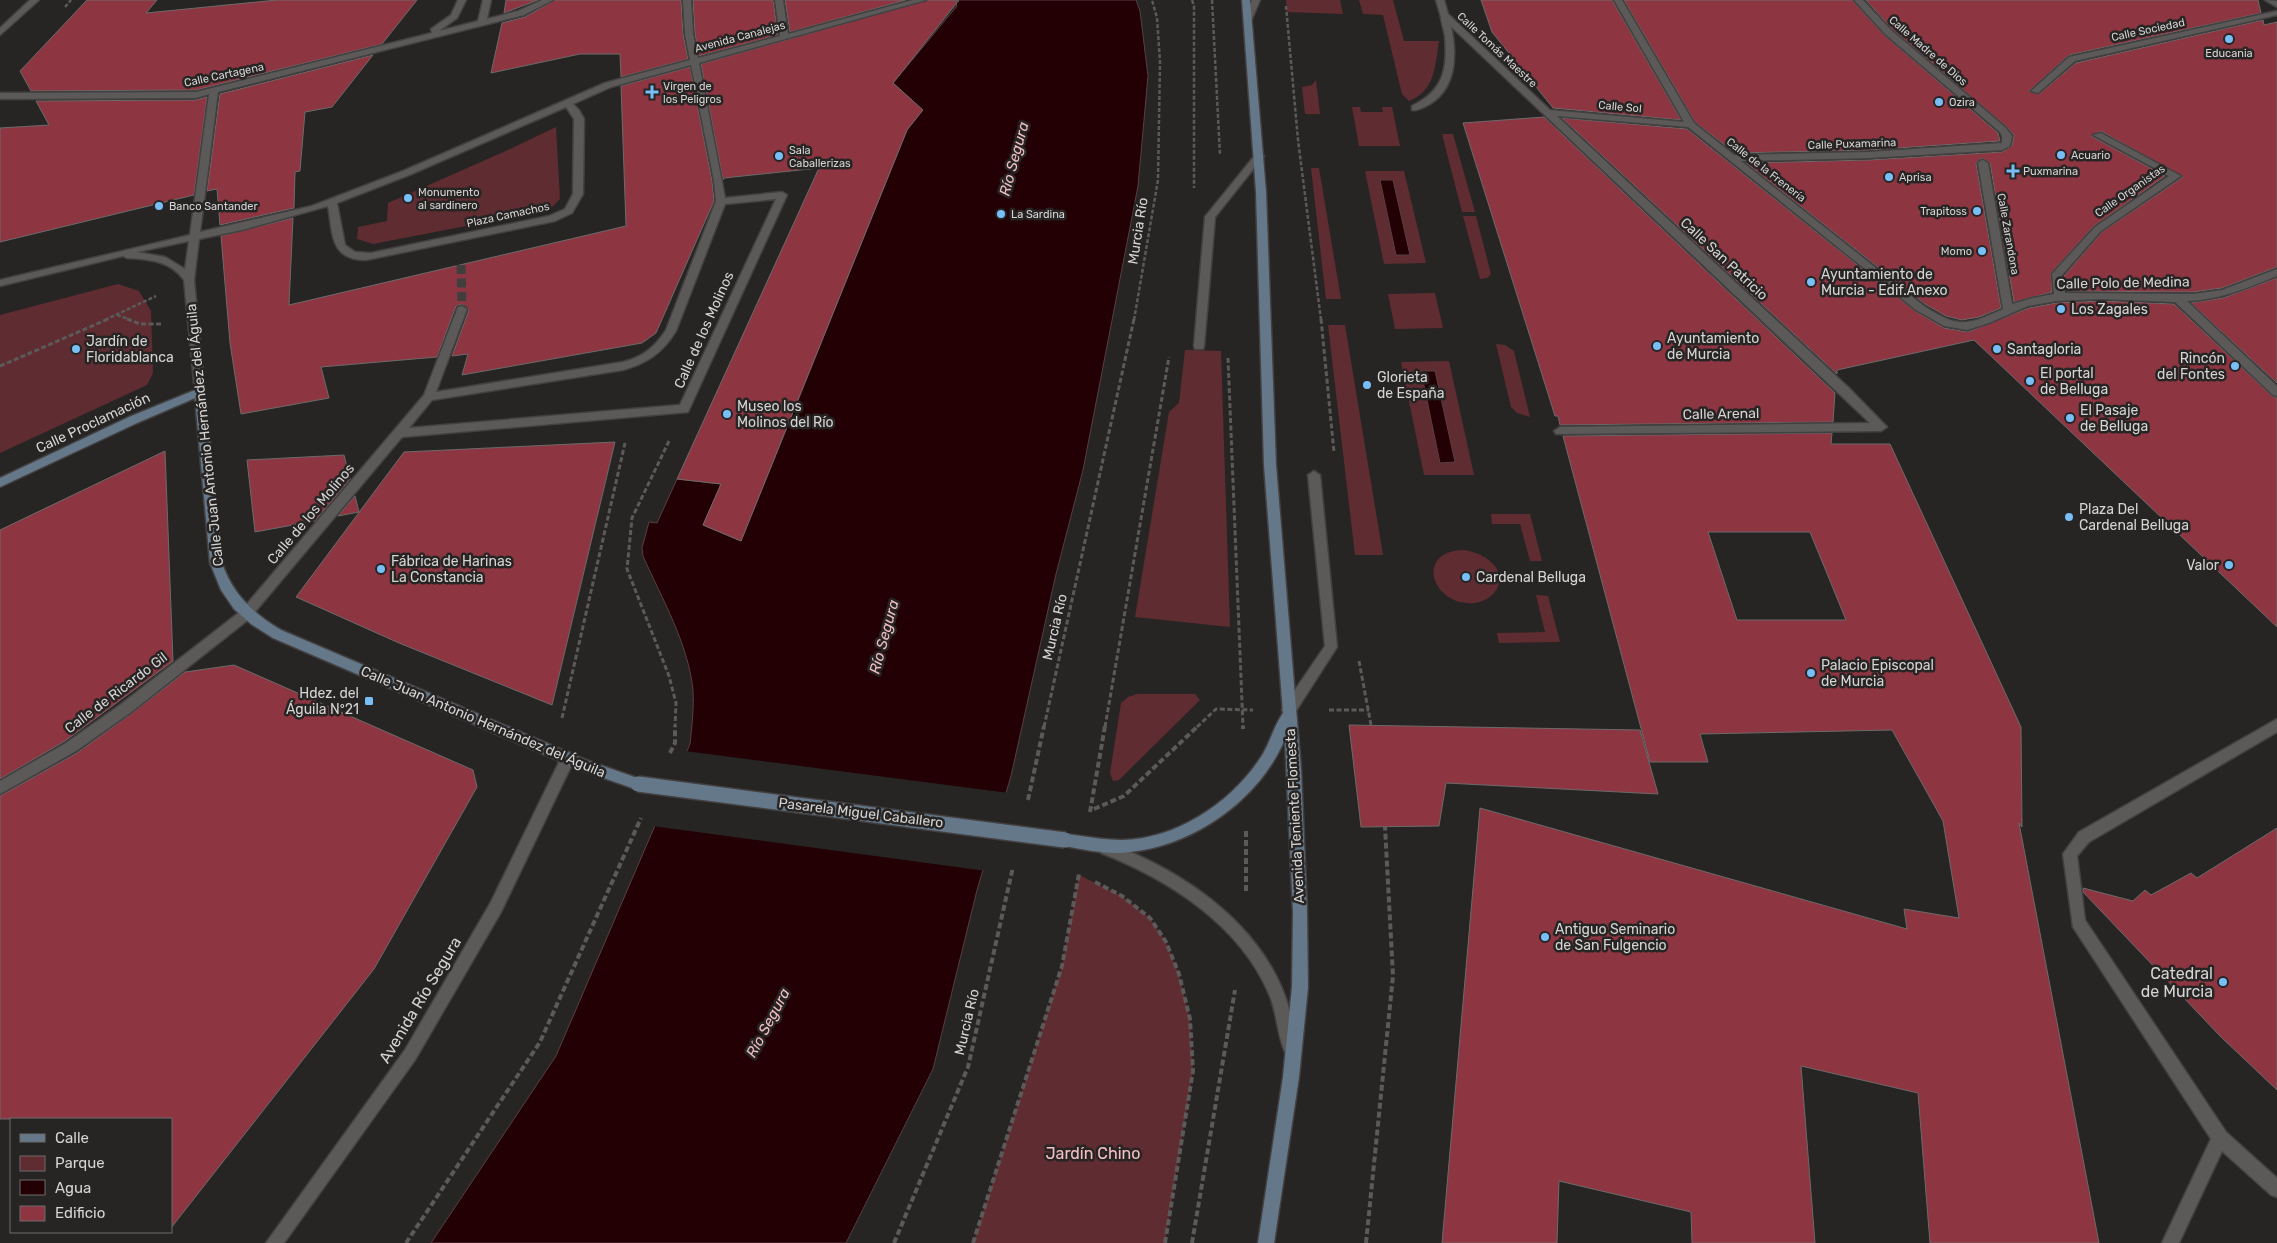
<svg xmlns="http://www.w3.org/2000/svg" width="2277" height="1243" viewBox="0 0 2277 1243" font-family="Rubik,sans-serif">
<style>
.green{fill:#5f2c31}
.water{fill:#220004;stroke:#583f42}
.pier{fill:#272424}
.building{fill:#8d3642;stroke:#6d6a6a;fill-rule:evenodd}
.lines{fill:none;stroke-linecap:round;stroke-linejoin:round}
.street-tunnel{stroke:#413e3e;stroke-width:9;stroke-dasharray:9 4.5;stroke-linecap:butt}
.lane-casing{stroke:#434041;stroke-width:3}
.street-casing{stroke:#434041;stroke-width:3}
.secondary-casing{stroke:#434041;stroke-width:3}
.path-far2{stroke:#5c5959;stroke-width:2.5;stroke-dasharray:4 2;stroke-linecap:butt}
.path-far1{stroke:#5c5959;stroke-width:3;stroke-dasharray:5 2.5;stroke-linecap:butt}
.path{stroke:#5c5959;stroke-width:4;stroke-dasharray:6 3;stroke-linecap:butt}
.lane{fill:#5c5959;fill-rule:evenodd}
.street{fill:#5c5959;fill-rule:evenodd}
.secondary{fill:#64788a;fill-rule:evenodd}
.secondary-bridge-casing{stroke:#434041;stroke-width:18;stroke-linecap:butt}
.secondary-bridge{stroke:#64788a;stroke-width:15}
.poi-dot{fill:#78bff8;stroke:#272424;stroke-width:2}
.labels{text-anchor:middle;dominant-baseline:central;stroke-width:5;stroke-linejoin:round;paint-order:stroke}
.far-street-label{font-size:11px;fill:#d5d3d3;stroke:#272424}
.far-poi-label{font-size:11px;fill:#d5d3d3;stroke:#272424;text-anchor:start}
.street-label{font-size:14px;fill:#d5d3d3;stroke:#272424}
.poi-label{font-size:14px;fill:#d5d3d3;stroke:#272424;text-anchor:start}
.water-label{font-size:15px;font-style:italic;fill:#f0bdc0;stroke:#272424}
.near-poi-label{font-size:16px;fill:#d5d3d3;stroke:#272424;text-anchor:end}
.near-street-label{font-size:16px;fill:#d5d3d3;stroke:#272424}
.near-park-label{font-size:16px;fill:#f4c0c3;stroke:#272424}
</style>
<rect width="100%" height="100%" fill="#272424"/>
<g class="green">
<polygon points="1286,0 1340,0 1343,14 1287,12"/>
<path d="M1359,0h34l11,41h35c-4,25 -4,50 -30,60l-7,-7 -19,-79 -20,-1z"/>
<polygon points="1316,80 1320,114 1305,114 1302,87 1312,85"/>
<polygon points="1352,107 1360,107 1361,112 1383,112 1382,107 1392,107 1400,146 1359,146"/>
<polygon points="556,127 560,199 549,210 373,244 357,239 358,227 387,221 388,203 508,150"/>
<polygon points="1442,134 1453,134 1475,212 1462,212"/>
<polygon points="1311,168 1319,168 1341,299 1326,299"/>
<polygon points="1365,171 1404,171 1426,263 1384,264"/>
<polygon points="1463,216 1476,216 1491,274 1487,278 1480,279"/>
<polygon points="118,284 139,291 151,311 153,373 147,385 0,453 0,315"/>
<polygon points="1435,293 1443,328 1395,329 1388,294"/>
<polygon points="1328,325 1345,325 1383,555 1355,555"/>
<polygon points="1496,344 1505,345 1514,351 1530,417 1517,413 1511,407"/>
<polygon points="1185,350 1221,351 1230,627 1135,617 1169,412 1179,403"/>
<polygon points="1449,361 1474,475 1424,475 1401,362"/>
<polygon points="1491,514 1530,514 1542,561 1530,561 1520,524 1492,524"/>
<path d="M1464,550c11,2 20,5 28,13 17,16 3,38 -18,40 -41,4 -61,-52 -10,-53z"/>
<polygon points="1536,595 1548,596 1560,642 1499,643 1497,633 1545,632"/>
<polygon points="1137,694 1195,694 1200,700 1119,780 1113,781 1110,773 1121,703 1128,697"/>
<polygon points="1079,875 1122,896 1150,918 1166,942 1179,974 1190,1019 1193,1071 1165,1243 973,1243 1062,966"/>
</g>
<g class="water">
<path d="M955,0h181l4,11 8,65 -10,110 -55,284 -27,104 -45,202 -34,114 -44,179 -87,174h-415l125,-187 134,-312c2,-18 4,-36 3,-54 -5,-47 -31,-91 -50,-134l-1,-8 7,-26 8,1 20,-44 44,5 -18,41 38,16 166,-411 11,-15 -2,-11 -23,-21 64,-77z"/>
<polygon points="1380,180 1393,180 1410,255 1396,255"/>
<polygon points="1421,371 1435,371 1455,462 1440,463"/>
</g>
<polygon class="pier" points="685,751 1009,793 986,871 652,826"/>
<g class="building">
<polygon points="87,0 157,0 146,13 277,0 417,0 382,44 196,90 31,91 20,71"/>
<polygon points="506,0 538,0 504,13"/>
<polygon points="555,0 681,0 683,34 688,59 621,77 620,54 580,54 491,73 502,23 525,17"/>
<polygon points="693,0 773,0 778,35 699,56 695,34"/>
<polygon points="785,0 906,0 790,32"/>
<polygon points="928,0 959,0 893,83 923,110 907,130 741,541 703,525 721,484 677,479 819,168 724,178 723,180 701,64"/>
<polygon points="1481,0 1612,0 1681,120 1553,108 1492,32"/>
<polygon points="1624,0 1852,0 1884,35 1998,133 2000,141 1869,150 1735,153 1695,122"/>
<polygon points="1866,0 2258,0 2261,13 2069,55 2029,91 2039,94 2076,63 2263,20 2264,25 2277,22 2277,267 2222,288 2193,292 2067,291 2064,276 2102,232 2183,177 2101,131 2091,136 2165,176 2094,226 2051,273 2052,292 2014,302 1990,163 1982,158 1976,163 2001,308 1979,317 1962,320 1946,316 1925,304 1746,163 1869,160 2002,152 2012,146 2014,135 2007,127 1892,29"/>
<polygon points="373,55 332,107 305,112 300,171 295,172 294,208 220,225 217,189 207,191 220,94"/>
<polygon points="690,67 712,181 714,201 656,333 642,343 462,375 468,354 452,356 469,310 462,304 456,306 437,357 321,367 329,398 241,414 230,343 221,236 293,218 289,305 626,226 621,86"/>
<polygon points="207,97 194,195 0,242 0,128 49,125 36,101 196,100"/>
<polygon points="1544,117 1835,393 1833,422 1560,425 1558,416 1555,416 1463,123"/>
<polygon points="1562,118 1687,129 1915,311 1944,328 1968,332 2029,308 2056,303 2101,301 2174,304 2272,396 2277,398 2277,627 1974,340 1837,370 1837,374"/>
<polygon points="2277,278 2277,383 2191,303 2223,298"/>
<path d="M1832,433l-1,11h59l131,283 1,100 -3,-4 80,420h-169l-12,-150 -117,-27 14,177h-123l-1,-31 -132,-31 -2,62h-115l38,-435 427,121 -3,-20 55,9 -16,-97 -51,-91 -192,4 8,28h-58l-87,-326zM1708,532h102l36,88h-109z"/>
<polygon points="615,442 552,705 399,643 296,597 404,452"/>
<polygon points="165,451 173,661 65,741 0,779 0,530"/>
<polygon points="344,455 350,479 315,521 255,532 247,460"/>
<polygon points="355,496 359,512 338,516"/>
<polygon points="234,665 473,770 477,787 374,969 171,1228 171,1119 0,1119 0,796 77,753 131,714 185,672"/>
<polygon points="1349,725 1640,730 1658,794 1446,783 1439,826 1361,827"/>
<polygon points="2277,828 2277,1090 2221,1037 2083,892 2083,888 2133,901 2145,890 2151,895 2191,873 2197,878"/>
</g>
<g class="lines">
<polyline class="street-tunnel" points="461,265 462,309"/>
<g class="lane-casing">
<g id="lane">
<polygon points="1252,0 1260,0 1251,21 1245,21 1244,19"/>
<path d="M1441,13l7,2c9,29 12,71 -18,89 -6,3 -12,7 -18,6v-4c31,-15 36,-36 33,-70 -1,-7 -5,-16 -4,-23z"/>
<polygon points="1259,153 1264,156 1262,158 1215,217 1204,346 1203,349 1195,349 1194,346 1205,217 1256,154"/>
<polygon points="1314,471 1320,475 1337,647 1294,714 1289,716 1284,714 1282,710 1284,706 1325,646 1308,475"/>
<path d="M1106,842c78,29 161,84 184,170 4,11 10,29 5,40l-5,3 -5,-3c-8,-18 -8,-40 -16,-58 -29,-69 -101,-115 -168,-141l-2,-5 2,-5z"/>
</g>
</g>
<g class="street-casing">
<g id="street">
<polygon points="30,0 39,0 0,35 0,28"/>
<path d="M458,0h8l-9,18 -18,13 39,-10 5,-21h8l-4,19 31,-8 24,-11h11l-29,15 -306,77 -18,140 112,-26 91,-35 202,-88 85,-23 -5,-26 -2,-34h8l2,34 5,24 82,-22 -5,-36h8l5,34 125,-34h13l-227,63 26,135 57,-6 5,3 -99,217 -286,25 -153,182 -119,94 -54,38 -76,43v-13l66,-38 54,-38 121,-94 183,-216 34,-88 4,-1 5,3 -31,83 187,-30c20,-5 32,-15 43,-32l50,-129 -2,-20 -23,-116 -80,22 -38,17 6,6 5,9 -1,75 -11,19 -17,8 -189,39c-36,0 -33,-26 -38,-54l-86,24 -43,9 -5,41 11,112 -5,4 -5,-4 -11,-112c-13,-19 -35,-21 -57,-22l-4,-2 -123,30v-6l190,-45 19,-141 -13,4 -196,1v-6l196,-1 236,-59 -1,-4 20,-14zM566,107l8,12 -1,75 -8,15 -16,7 -178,37 -16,-1 -10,-7 -8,-42 72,-28zM776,199l-96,206 -271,23 23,-28 191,-30c25,-7 39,-17 53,-39l49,-127zM189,241l-4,28 -20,-12 -28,-5z"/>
<path d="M1436,0h8l4,14 102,96 134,12 -70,-122h8l72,123 40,32 135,-3 133,-9v-7l-2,-4 -115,-98 -31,-34h9l28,30 115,98 6,8 -2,10 -8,4 -133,8 -128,3 183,145c34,22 42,20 79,3l-25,-146 2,-2 3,-1 5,3 24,141 21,-6 21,-4 -2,-20 43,-47 74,-51 -76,-41 8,-2 80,43 -80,55 -39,44 3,18 128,1 29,-4 55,-21v7c-30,12 -57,24 -90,25l90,85v10l-4,-1 -98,-93 -74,-3 -45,2 -28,5 -39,17 -22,7 -23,-4 -28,-16 -228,-183 -131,-11 292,272 38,39 -6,4 -325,3 -2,-3 6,-4 310,-4 -429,-406z"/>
<polygon points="2265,0 2277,1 2277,7"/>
<polygon points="2277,11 2277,15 2075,61 2038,93 2031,91 2069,57"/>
<polygon points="2277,719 2277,732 2089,842 2077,856 2085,920 2226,1132 2277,1178 2277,1197 2271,1195 2222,1151 2179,1243 2162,1243 2211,1139 2073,927 2063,854 2079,832"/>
<polygon points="568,752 573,754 575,758 501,912 415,1060 284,1243 266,1243 405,1050 491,902 563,754"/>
</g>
</g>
<g class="secondary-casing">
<g id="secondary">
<path d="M1242,0h8l16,192 10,273 25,304 6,143 1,75 -9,90 -25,166h-16l25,-166 9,-90 1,-75 -8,-173c-26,61 -90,106 -155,113 -21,3 -44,-2 -65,-6l-5,-1 -2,-5 2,-5 5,-1c19,2 38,6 57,6 54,-1 107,-36 137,-80 11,-15 14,-33 24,-47l-19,-248 -8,-273z"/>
<path d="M200,388l5,4 17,171c11,32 31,50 59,67l305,130 57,20 2,4 -2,4 -5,2 -60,-21 -305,-131 -22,-14 -17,-15 -13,-19 -11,-27 -15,-165 -58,25 -137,64v-9l129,-61z"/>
</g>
</g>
<g class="path-far2">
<polyline points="1192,0 1194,6 1194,188"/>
<polyline points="1212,0 1220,155"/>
<polyline points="955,1 960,0"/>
<polyline points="1286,6 1298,140 1321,320"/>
<polyline points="65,7 71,0"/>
<polyline points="117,315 131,320"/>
<polyline points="105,320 156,296"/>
<polyline points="1134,320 1158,180 1160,62 1157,18 1152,0"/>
</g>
<g class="path-far1">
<polyline points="127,319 140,324 161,324"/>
<polyline points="1321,319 1334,452"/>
<polyline points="1228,358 1243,727"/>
<polyline points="0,366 108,319"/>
<polyline points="669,441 632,518 627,569 669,676 676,703 675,727"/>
<polyline points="1359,661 1371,725"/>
<polyline points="1329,710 1369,710"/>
<polyline points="562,718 625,443"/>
<polyline points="1044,727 1134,319"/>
<polyline points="1105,727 1169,357"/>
<polyline points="1197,727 1216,709 1253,710"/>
</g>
<g class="path">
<polyline points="1243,726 1243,729"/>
<polyline points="670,753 675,743 675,726"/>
<polyline points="1028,800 1044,726"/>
<polyline points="1094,809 1124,796 1198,726"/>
<polyline points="1090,812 1105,726"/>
<polyline points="1246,831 1246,894"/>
<polyline points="1095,882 1122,896 1150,918 1166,942 1179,974 1190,1019 1193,1071 1165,1243"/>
<polyline points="406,1243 540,1042 641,818"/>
<polyline points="894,1243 968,1067 1013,867"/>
<polyline points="973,1243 1062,966 1079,874"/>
<polyline points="1192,1243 1235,990"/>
<polyline points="1366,1243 1393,976 1385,827"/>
</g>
<use href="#lane" class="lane"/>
<use href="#street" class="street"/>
<use href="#secondary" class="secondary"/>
<g class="secondary-bridge-casing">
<polyline id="secondary-bridge" points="638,784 1065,840"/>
</g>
<use href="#secondary-bridge" class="secondary-bridge"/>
</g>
<g class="poi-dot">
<circle cx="2229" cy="39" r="5"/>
<path d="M649.5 84.5h5v5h5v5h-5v5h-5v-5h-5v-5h5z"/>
<circle cx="1939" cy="102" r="5"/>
<circle cx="2061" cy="155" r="5"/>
<circle cx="779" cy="156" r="5"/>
<path d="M2010.5 163.5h5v5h5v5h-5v5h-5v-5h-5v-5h5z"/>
<circle cx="1889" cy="177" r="5"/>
<circle cx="408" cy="198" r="5"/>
<circle cx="159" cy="206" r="5"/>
<circle cx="1977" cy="211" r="5"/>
<circle cx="1001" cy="214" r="5"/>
<circle cx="1982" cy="251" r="5"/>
<circle cx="1811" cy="282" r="5"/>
<circle cx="2061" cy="309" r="5"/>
<circle cx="1657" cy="346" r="5"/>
<circle cx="76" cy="349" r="5"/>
<circle cx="1997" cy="349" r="5"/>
<circle cx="2235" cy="366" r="5"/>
<circle cx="2030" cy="381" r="5"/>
<circle cx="1367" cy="385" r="5"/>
<circle cx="727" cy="414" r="5"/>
<circle cx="2070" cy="418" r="5"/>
<circle cx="2069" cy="517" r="5"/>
<circle cx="2229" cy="565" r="5"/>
<circle cx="381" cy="569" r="5"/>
<circle cx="1466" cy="577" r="5"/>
<circle cx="1811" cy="673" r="5"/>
<rect x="364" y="696" width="10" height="10" rx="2.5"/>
<circle cx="1545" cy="937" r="5"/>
<circle cx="2223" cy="982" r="5"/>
</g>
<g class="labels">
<g class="far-street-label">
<text transform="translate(2148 30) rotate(-12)">Calle Sociedad</text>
<text transform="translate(740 37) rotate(-15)">Avenida Canalejas</text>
<text transform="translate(1497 50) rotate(43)">Calle Tomás Maestre</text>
<text transform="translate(1928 51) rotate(41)">Calle Madre de Dios</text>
<text transform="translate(224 75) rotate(-12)">Calle Cartagena</text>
<text transform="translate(1620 107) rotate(5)">Calle Sol</text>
<text transform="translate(1852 144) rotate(-2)">Calle Puxamarina</text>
<text transform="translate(1766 170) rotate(38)">Calle de la Frenería</text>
<text transform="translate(2130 191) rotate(-35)">Calle Organistas</text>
<text transform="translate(508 215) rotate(-12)">Plaza Camachos</text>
<text transform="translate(2008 234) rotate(80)">Calle Zarandona</text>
</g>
<g class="far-poi-label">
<text x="2229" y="53" text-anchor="middle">Educania</text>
<text x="663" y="86">Virgen de<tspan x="663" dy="13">los Peligros</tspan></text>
<text x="1949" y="102">Ozira</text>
<text x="789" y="150">Sala<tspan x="789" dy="13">Caballerizas</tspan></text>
<text x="2071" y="155">Acuario</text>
<text x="2023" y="171">Puxmarina</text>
<text x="1899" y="177">Aprisa</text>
<text x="418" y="192">Monumento<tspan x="418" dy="13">al sardinero</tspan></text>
<text x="169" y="206">Banco Santander</text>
<text x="1967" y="211" text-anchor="end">Trapitoss</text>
<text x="1011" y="214">La Sardina</text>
<text x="1972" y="251" text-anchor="end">Momo</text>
</g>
<g class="street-label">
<text transform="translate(1138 231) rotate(-81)">Murcia Río</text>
<text transform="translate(1724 259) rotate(43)">Calle San Patricio</text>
<text transform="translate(2123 283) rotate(-1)">Calle Polo de Medina</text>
<text transform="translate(704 330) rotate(-66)">Calle de los Molinos</text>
<text transform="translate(1721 414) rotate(-1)">Calle Arenal</text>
<text transform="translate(93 423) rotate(-25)">Calle Proclamación</text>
<text transform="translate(205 435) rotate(-96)">Calle Juan Antonio Hernández del Águila</text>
<text transform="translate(311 514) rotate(-50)">Calle de los Molinos</text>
<text transform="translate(1055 627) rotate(-77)">Murcia Río</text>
<text transform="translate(116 693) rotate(-37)">Calle de Ricardo Gil</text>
<text transform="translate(483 722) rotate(23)">Calle Juan Antonio Hernández del Águila</text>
<text transform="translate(861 813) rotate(7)">Pasarela Miguel Caballero</text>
<text transform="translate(1295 816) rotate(-93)">Avenida Teniente Flomesta</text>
<text transform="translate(967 1022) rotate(-77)">Murcia Río</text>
</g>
<g class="poi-label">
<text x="1821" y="274">Ayuntamiento de<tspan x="1821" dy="16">Murcia - Edif.Anexo</tspan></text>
<text x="2071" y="309">Los Zagales</text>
<text x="1667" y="338">Ayuntamiento<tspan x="1667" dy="16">de Murcia</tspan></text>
<text x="86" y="341">Jardín de<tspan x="86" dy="16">Floridablanca</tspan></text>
<text x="2007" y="349">Santagloria</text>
<text x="2225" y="358" text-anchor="end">Rincón<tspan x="2225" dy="16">del Fontes</tspan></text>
<text x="2040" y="373">El portal<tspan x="2040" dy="16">de Belluga</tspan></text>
<text x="1377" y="377">Glorieta<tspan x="1377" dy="16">de España</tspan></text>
<text x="737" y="406">Museo los<tspan x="737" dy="16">Molinos del Río</tspan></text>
<text x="2080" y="410">El Pasaje<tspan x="2080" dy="16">de Belluga</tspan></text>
<text x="2079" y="509">Plaza Del<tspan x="2079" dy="16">Cardenal Belluga</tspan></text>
<text x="391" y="561">Fábrica de Harinas<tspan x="391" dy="16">La Constancia</tspan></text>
<text x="2219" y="565" text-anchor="end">Valor</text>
<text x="1476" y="577">Cardenal Belluga</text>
<text x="1821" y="665">Palacio Episcopal<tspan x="1821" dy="16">de Murcia</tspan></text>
<text x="359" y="693" text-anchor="end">Hdez. del<tspan x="359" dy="16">Águila Nº21</tspan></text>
<text x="1555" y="929">Antiguo Seminario<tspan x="1555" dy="16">de San Fulgencio</tspan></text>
</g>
<g class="water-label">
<text transform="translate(1014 159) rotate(-75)">Río Segura</text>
<text transform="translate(884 637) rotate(-75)">Río Segura</text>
<text transform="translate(768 1023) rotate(-62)">Río Segura</text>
</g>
<g class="near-poi-label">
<text x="2213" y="973">Catedral<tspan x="2213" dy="18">de Murcia</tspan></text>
</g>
<g class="near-street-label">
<text transform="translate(420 1000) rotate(-59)">Avenida Río Segura</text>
</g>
<g class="near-park-label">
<text x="1093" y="1153">Jardín Chino</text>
</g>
</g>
<rect x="10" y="1118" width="162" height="115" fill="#272424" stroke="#6d6a6a"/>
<rect x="20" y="1134" width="25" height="8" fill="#64788a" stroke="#6d6a6a"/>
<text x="55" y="1143" font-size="15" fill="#d5d3d3">Calle</text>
<rect x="20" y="1156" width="25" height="15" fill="#5f2c31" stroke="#6d6a6a"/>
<text x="55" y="1168" font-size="15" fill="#d5d3d3">Parque</text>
<rect x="20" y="1180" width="25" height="15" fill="#220004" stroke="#6d6a6a"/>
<text x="55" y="1193" font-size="15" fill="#d5d3d3">Agua</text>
<rect x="20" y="1206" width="25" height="15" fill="#8d3642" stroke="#6d6a6a"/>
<text x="55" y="1218" font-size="15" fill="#d5d3d3">Edificio</text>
</svg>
